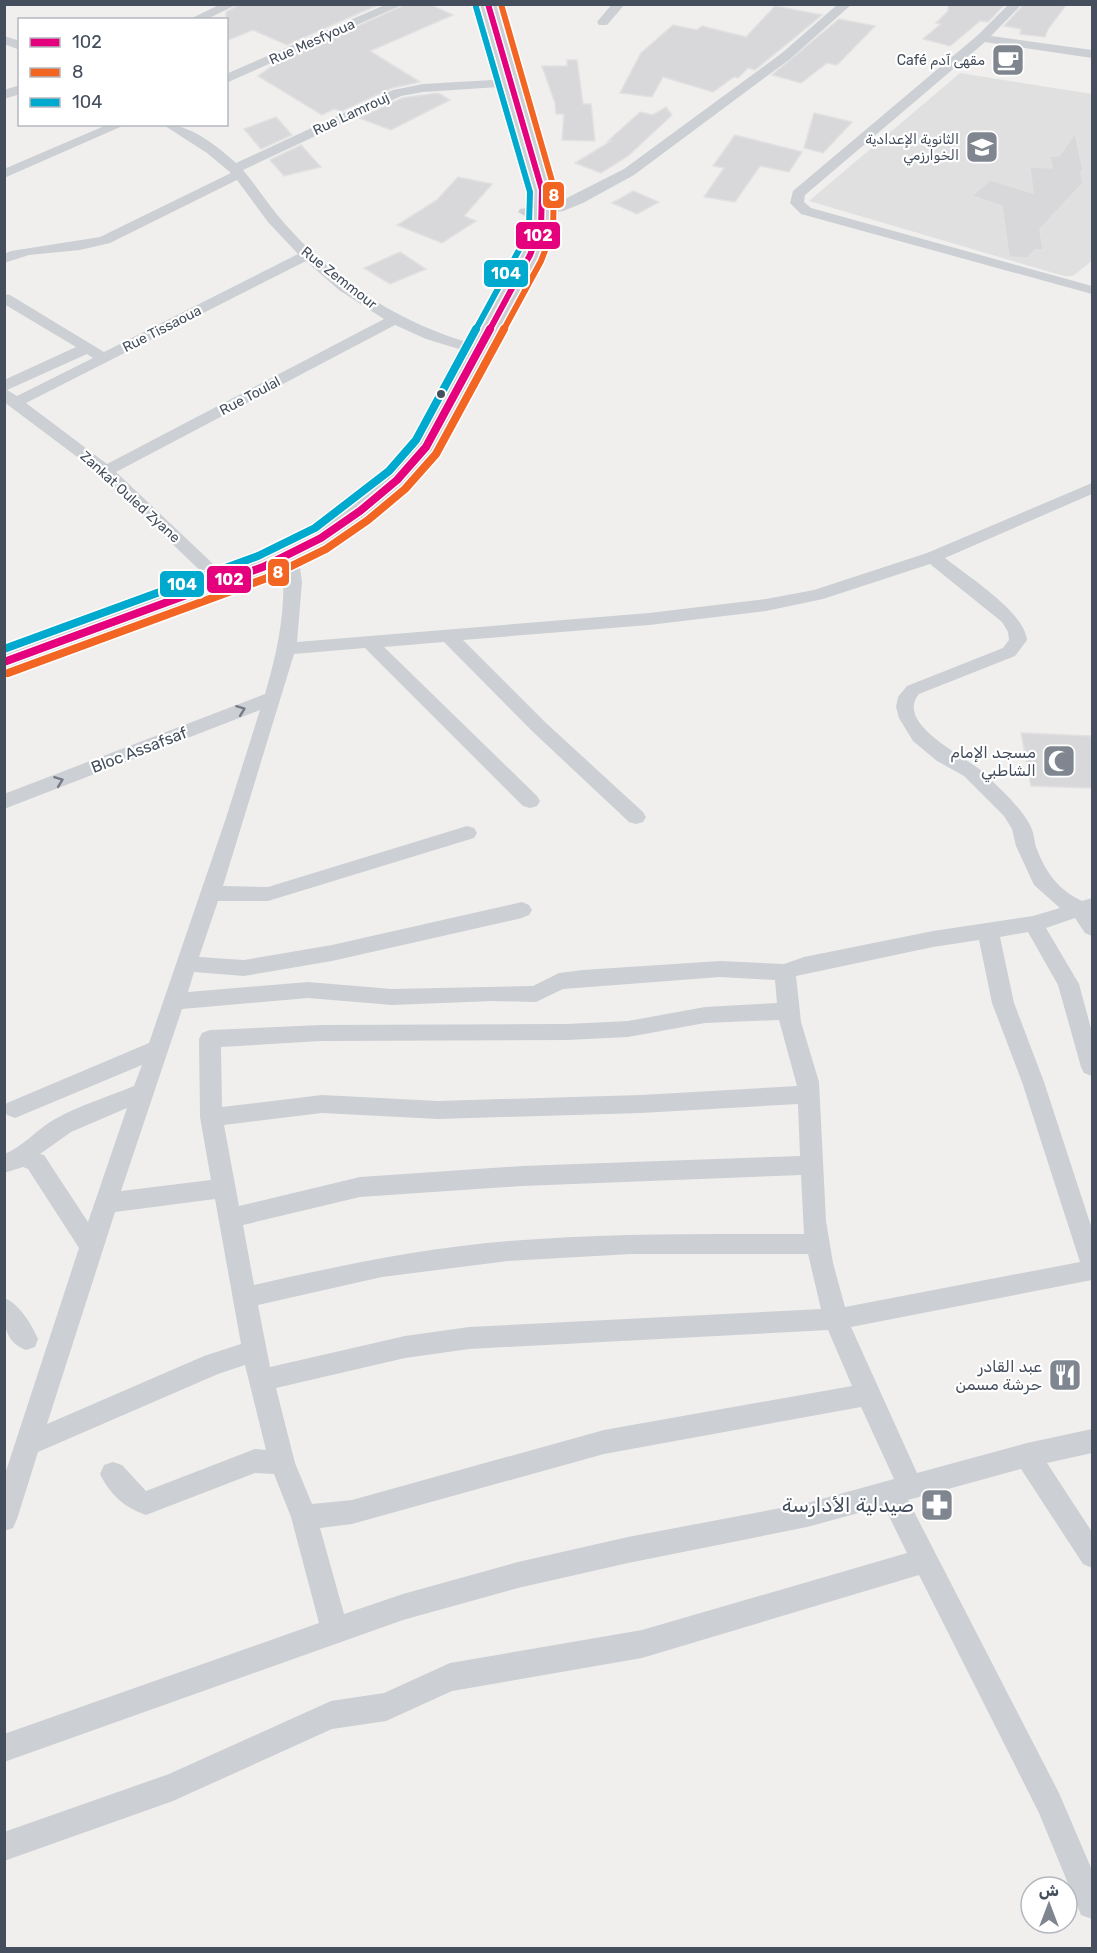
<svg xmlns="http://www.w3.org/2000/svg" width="1097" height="1953" viewBox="0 0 1097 1953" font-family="Rubik,Cairo,sans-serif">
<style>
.education{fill:#e1e0e1}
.building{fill:#d8d8da;stroke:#e1e1e1;stroke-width:1.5}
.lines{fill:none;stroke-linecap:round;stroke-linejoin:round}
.street{fill:#cccfd3;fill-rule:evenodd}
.secondary{fill:#ccd0d4;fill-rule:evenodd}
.bus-1-far1-casing{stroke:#fff;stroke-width:9}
.bus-1-casing{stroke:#fff;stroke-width:11}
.bus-2-far1-casing{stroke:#fff;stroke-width:9}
.bus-2-casing{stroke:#fff;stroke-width:11}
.bus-3-far1-casing{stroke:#fff;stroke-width:9}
.bus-3-casing{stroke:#fff;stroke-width:11}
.bus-1-far1{stroke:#e5007d;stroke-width:6}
.bus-1{stroke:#e5007d;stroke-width:8}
.bus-2-far1{stroke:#f26522;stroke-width:6}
.bus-2{stroke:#f26522;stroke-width:8}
.bus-3-far1{stroke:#00a9ce;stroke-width:6}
.bus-3{stroke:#00a9ce;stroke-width:8}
.oneway{stroke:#747b86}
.bus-dot{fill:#444e5d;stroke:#fff;stroke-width:2}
.labels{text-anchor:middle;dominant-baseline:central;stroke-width:4.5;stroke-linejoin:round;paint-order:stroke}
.far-street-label{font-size:14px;fill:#444e5d;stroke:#fff}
.far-poi-label{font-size:14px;fill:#444e5d;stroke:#fff;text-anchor:end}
.street-label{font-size:16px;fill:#444e5d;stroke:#fff}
.poi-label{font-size:16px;fill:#444e5d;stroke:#fff;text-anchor:end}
.near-poi-label{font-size:20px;fill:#444e5d;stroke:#fff;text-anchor:end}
.line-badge{stroke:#fff;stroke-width:2}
.badge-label{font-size:16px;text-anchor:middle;font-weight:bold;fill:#fff}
</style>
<rect width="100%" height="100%" fill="#f0efee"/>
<polygon class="education" points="960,73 1092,94 1092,261 1073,276 1064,276 809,201"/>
<g class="building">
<polygon points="240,4 380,4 287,45 253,30 226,41 226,12"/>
<polygon points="406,4 429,4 453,15 370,51 420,82 392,88 342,111 334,109 322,115 258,76 277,63"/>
<polygon points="948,4 1005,4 988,22 980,21 950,46 923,39 941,24 936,23 948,11"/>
<polygon points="1024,4 1067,4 1048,29 1045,37 1020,34 1021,29 1004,26"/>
<polygon points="775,6 822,15 755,70 748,68 738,78 734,77 713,92 663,77 652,97 620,93 641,53 673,25 697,30 702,26 746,37"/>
<polygon points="839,19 875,26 837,65 827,63 801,83 772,75"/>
<polygon points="567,60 577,60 583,104 591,104 595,141 562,140 564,114 556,114 555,103 542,66 567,66"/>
<polygon points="438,93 450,100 391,130 359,118 402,98"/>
<polygon points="666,107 672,115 628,156 601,173 575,163 611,141 608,141 640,112 653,115"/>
<polygon points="814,113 852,122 823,153 804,148"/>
<polygon points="276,117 292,135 261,149 244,129"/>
<polygon points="1075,133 1083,170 1081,172 1083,183 1040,229 1043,250 1035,250 1028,258 1009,257 1002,206 972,196 990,180 1033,193 1030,167 1052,168 1050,156 1059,156"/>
<polygon points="735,135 802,152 789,172 760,166 735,202 704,197 724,168 713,166"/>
<polygon points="301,145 321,167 284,176 270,160"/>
<polygon points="458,177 492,184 464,216 476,221 442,243 397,225 437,200"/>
<polygon points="633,191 659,202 637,214 612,203"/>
<polygon points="400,252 426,269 390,284 364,268"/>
<polygon points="1021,733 1092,736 1092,788 1031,786"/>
</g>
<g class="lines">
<g class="street">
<polygon points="221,4 238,4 205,20 188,20"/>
<polygon points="387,4 404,4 226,83 226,74"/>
<polygon points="612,4 625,4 607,25 599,25 597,22"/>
<polygon points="838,4 852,4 790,59 634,175 583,203 563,211 525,216 518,212 520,209 555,204 624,169 782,53"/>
<polygon points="1009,4 1022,4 991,36 1092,50 1092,58 985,42 805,195 804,202 811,208 1092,286 1092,294 801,214 790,203 793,191 978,35"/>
<polygon points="4,36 20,41 20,50 4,44"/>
<path d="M511,79l4,1 2,3 -2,3 -92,6 -22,4 -158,74c15,18 27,37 42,54 54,61 121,103 199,123l3,3 -8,5 -53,-16 -31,-14 -279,147 113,107 3,4 -3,4h-12l-117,-113 -96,-72v-22l72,-33 -72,-43v-10l6,1 94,57 194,-98 -30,-32 -31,-42 -127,63 -30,7 -51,5 -25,8v-9l7,-3 89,-14 131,-64 -24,-20 -45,-29c28,0 54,21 74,39l157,-73 30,-6zM306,261l33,29 45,29 -277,145 -81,-61zM87,354l6,4 -76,38 -10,-6z"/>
<polygon points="20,85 20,94 4,99 4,90"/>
<polygon points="109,124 127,124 4,178 4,169"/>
<path d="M1092,483v11l-147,64c21,17 80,54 82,82l-12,16 -96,38c-26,31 51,64 66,80 16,16 34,31 45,51 4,7 4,15 6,22 9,24 22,43 46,54l10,-3v38l-7,-3 -10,-15 -29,10 33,56 13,48v44l-8,-3 -3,-6 -23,-82 -30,-53 -28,5 14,66 30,79 48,147v51l-241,47 66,146 110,-30 65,-14v24l-45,10 45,69v36l-9,-4 -62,-95 -113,31 151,293 33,77v49l-11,-4 -42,-102 -120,-238 -277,83 -190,33 -66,30 -54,8 -159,72 -169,60v-29l165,-58 162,-73 53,-8 66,-30 192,-33 265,-77 -23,-47 -77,21 -179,36 -110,25 -115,32 -399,142v-28l315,-111 -28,-106 -17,-43 -19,-1 -109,42c-21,-7 -36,-20 -46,-41l4,-9 9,-3 9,3 24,26 109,-42 11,1 -21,-85 -27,9 -180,78 -21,67 -4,9 -9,3v-54l75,-229 -51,-79 -5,-2 -19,6v-19c19,-7 33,-25 51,-35 25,-14 53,-22 79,-33l8,-21 -127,53 -8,-3 -3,-7 3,-5 142,-60 77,-225 34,-108 -256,99v-15l261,-100c14,-48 22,-89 17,-140l2,-4h12l2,4 4,28 -5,60 352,-29 117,-14 48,-9 113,-37zM930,564l72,58 6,10 1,8 -6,8 -96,38 -9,11 -2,10 3,11 14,23 24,20 27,15 40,40 8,13 4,17 18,39 26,23 -27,8 -100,15 -129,26 -20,7 -64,-3 -137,9 -24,3 -26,13 -141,3 -84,-7 -120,10 6,-20 50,4 88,-15 190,-43 7,-3 3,-5 -3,-5 -7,-3 -190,43 -88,15 -45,-3 19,-56h50l206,-63 3,-5 -3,-5 -7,-2 -199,61 -45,-1 71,-232 71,-6 158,158 7,2 7,-2 3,-5 -3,-5 -153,-149 60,-5 88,89 97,91 7,2 7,-2 3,-5 -3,-5 -97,-89 -83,-83 186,-15 117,-14 57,-12zM979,940l13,63 30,79 58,180 -235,45 -12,-44 -7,-42 -7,-139 -18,-60 -5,-46 137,-29zM720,977l55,3 2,23 -72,4 -77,14 -61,3 -246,1 -111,5 -8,3 -3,6 1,78 11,63 -90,11 61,-182 126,-11 84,7 101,-4 43,1 27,-13zM779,1020l18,66 -156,9 -203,6 -116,-6 -100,12 -1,-60 100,-6 246,-1 61,-3 77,-14zM798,1104l2,52 -278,10 -162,11 -121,29 -15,-81 98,-12 116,6 203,-6zM127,1108l-39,114 -44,-67 -4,-1 31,-22zM801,1175l3,59c-98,0 -197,-1 -295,7 -87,7 -171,25 -255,44l-11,-60 117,-28 162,-11zM215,1199l26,145 -37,12 -157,68 68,-212zM631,1254h177l13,55 -352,18 -64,9 -135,31 -12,-62 124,-28 126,-16zM828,1330l24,56 -248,44 -252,70 -40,4 -17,-41 -19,-75 129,-30 64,-9zM861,1407l33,72 -87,24 -179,34 -110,25 -115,32 -59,20 -24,-86 32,-4 252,-70z"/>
<path d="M4,1298c15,5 28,27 34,41l-3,8 -9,3c-24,-9 -22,-31 -22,-52z"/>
</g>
<polygon class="secondary" points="480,4 496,4 551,190 550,228 540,255 437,447 405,485 368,516 329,543 271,572 194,602 4,670 4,653 255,562 313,533 352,506 389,475 417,444 520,255 532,228 533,190"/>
<g class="bus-1-far1-casing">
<polyline id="bus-1-far1" points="488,4 542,190 541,228 530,255 489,331"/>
</g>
<g class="bus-1-casing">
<polyline id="bus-1" points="4,662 263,567 321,538 360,511 397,480 426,447 490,329"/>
</g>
<g class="bus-2-far1-casing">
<polyline id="bus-2-far1" points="501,4 554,188 553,230 541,261 503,331"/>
</g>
<g class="bus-2-casing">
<polyline id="bus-2" points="8,673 267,578 326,549 368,520 405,489 436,454 504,329"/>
</g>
<g class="bus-3-far1-casing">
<polyline id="bus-3-far1" points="475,331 519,250 529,225 530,192 476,7"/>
</g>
<g class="bus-3-casing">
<polyline id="bus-3" points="4,649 258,556 315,528 389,471 416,440 476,329"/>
</g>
<use href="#bus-1-far1" class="bus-1-far1"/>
<use href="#bus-1" class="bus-1"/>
<use href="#bus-2-far1" class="bus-2-far1"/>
<use href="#bus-2" class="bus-2"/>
<use href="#bus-3-far1" class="bus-3-far1"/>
<use href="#bus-3" class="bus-3"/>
</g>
<defs><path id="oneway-chevron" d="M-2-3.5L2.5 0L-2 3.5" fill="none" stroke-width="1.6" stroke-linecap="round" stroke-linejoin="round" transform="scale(1.5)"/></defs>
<g class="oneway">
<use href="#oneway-chevron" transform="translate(241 710) rotate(-21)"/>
<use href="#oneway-chevron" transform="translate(59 781) rotate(-21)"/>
</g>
<defs>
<g id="cafe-square" transform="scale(1.725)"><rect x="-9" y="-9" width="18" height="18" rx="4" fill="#808690" stroke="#fff"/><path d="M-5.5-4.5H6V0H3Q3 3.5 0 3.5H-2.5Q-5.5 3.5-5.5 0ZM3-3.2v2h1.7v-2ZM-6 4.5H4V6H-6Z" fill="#fff"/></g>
<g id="school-square" transform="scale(1.725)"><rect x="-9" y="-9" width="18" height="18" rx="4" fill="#808690" stroke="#fff"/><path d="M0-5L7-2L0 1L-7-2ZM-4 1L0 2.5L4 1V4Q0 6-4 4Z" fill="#fff"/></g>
<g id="mosque-square" transform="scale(1.725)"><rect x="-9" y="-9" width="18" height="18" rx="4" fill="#808690" stroke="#fff"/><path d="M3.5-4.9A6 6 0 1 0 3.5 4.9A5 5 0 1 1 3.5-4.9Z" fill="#fff"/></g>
<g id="restaurant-square" transform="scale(1.725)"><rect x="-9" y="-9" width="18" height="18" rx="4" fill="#808690" stroke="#fff"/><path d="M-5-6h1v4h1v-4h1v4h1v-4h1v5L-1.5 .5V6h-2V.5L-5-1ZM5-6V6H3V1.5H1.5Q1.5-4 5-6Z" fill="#fff"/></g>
<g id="pharmacy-square" transform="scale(1.725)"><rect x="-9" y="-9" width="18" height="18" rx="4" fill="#808690" stroke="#fff"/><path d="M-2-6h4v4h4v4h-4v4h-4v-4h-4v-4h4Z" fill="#fff"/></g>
</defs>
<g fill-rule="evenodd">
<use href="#cafe-square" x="1008" y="60"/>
<use href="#school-square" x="982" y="147"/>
<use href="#mosque-square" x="1059" y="761"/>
<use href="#restaurant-square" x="1065" y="1375"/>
<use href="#pharmacy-square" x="937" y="1505"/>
</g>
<circle class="bus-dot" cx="441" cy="394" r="5"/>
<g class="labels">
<g class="far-street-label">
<text transform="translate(312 42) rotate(-24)">Rue Mesfyoua</text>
<text transform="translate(351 114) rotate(-25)">Rue Lamrouj</text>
<text transform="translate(339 278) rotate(38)">Rue Zemmour</text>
<text transform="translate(162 329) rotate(-27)">Rue Tissaoua</text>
<text transform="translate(250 396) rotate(-28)">Rue Toulal</text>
<text transform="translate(130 497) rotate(42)">Zankat Ouled Zyane</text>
</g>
<g class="far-poi-label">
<text x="985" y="60">Café مقهى آدم</text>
<text x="959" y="139">الثانوية الإعدادية<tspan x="959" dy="16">الخوارزمي</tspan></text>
</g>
<g class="street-label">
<text transform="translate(139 750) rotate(-21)">Bloc Assafsaf</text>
</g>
<g class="poi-label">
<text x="1036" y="752">مسجد الإمام<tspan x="1036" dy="18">الشاطبي</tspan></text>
<text x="1042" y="1366">عبد القادر<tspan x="1042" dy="18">حرشة مسمن</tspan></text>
</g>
<g class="near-poi-label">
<text x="914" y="1505">صيدلية الأدارسة</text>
</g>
</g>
<g class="line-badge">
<rect x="542" y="181" width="23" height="28" rx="6" fill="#f26522"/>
<rect x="515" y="221" width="46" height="29" rx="6" fill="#e5007d"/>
<rect x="483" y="259" width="46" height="29" rx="6" fill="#00a9ce"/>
<rect x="267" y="558" width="23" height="29" rx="6" fill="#f26522"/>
<rect x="206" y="565" width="46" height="29" rx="6" fill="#e5007d"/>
<rect x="159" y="570" width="46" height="28" rx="6" fill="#00a9ce"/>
</g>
<g class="badge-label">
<text x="554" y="201">8</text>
<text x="538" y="241">102</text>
<text x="506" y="279">104</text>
<text x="278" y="578">8</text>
<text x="229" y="585">102</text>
<text x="182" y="590">104</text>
</g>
<rect width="1097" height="1953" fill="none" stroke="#444e5d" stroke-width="12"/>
<rect x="18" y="18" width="210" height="108" fill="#ffffff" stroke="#b4b8be" stroke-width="1.5"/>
<rect x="30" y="38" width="30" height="9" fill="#e5007d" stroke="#b4b8be" stroke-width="1.5"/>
<text x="72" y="48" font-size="18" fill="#444e5d">102</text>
<rect x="30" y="68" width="30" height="9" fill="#f26522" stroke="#b4b8be" stroke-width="1.5"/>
<text x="72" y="78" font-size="18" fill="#444e5d">8</text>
<rect x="30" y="98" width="30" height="9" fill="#00a9ce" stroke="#b4b8be" stroke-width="1.5"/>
<text x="72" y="108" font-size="18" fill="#444e5d">104</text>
<g transform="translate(1049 1905)"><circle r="28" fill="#ffffff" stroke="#b4b8be" stroke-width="1.5"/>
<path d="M0-4.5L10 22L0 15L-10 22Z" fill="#808690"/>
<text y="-9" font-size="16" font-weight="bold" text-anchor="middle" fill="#444e5d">ش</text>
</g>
</svg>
